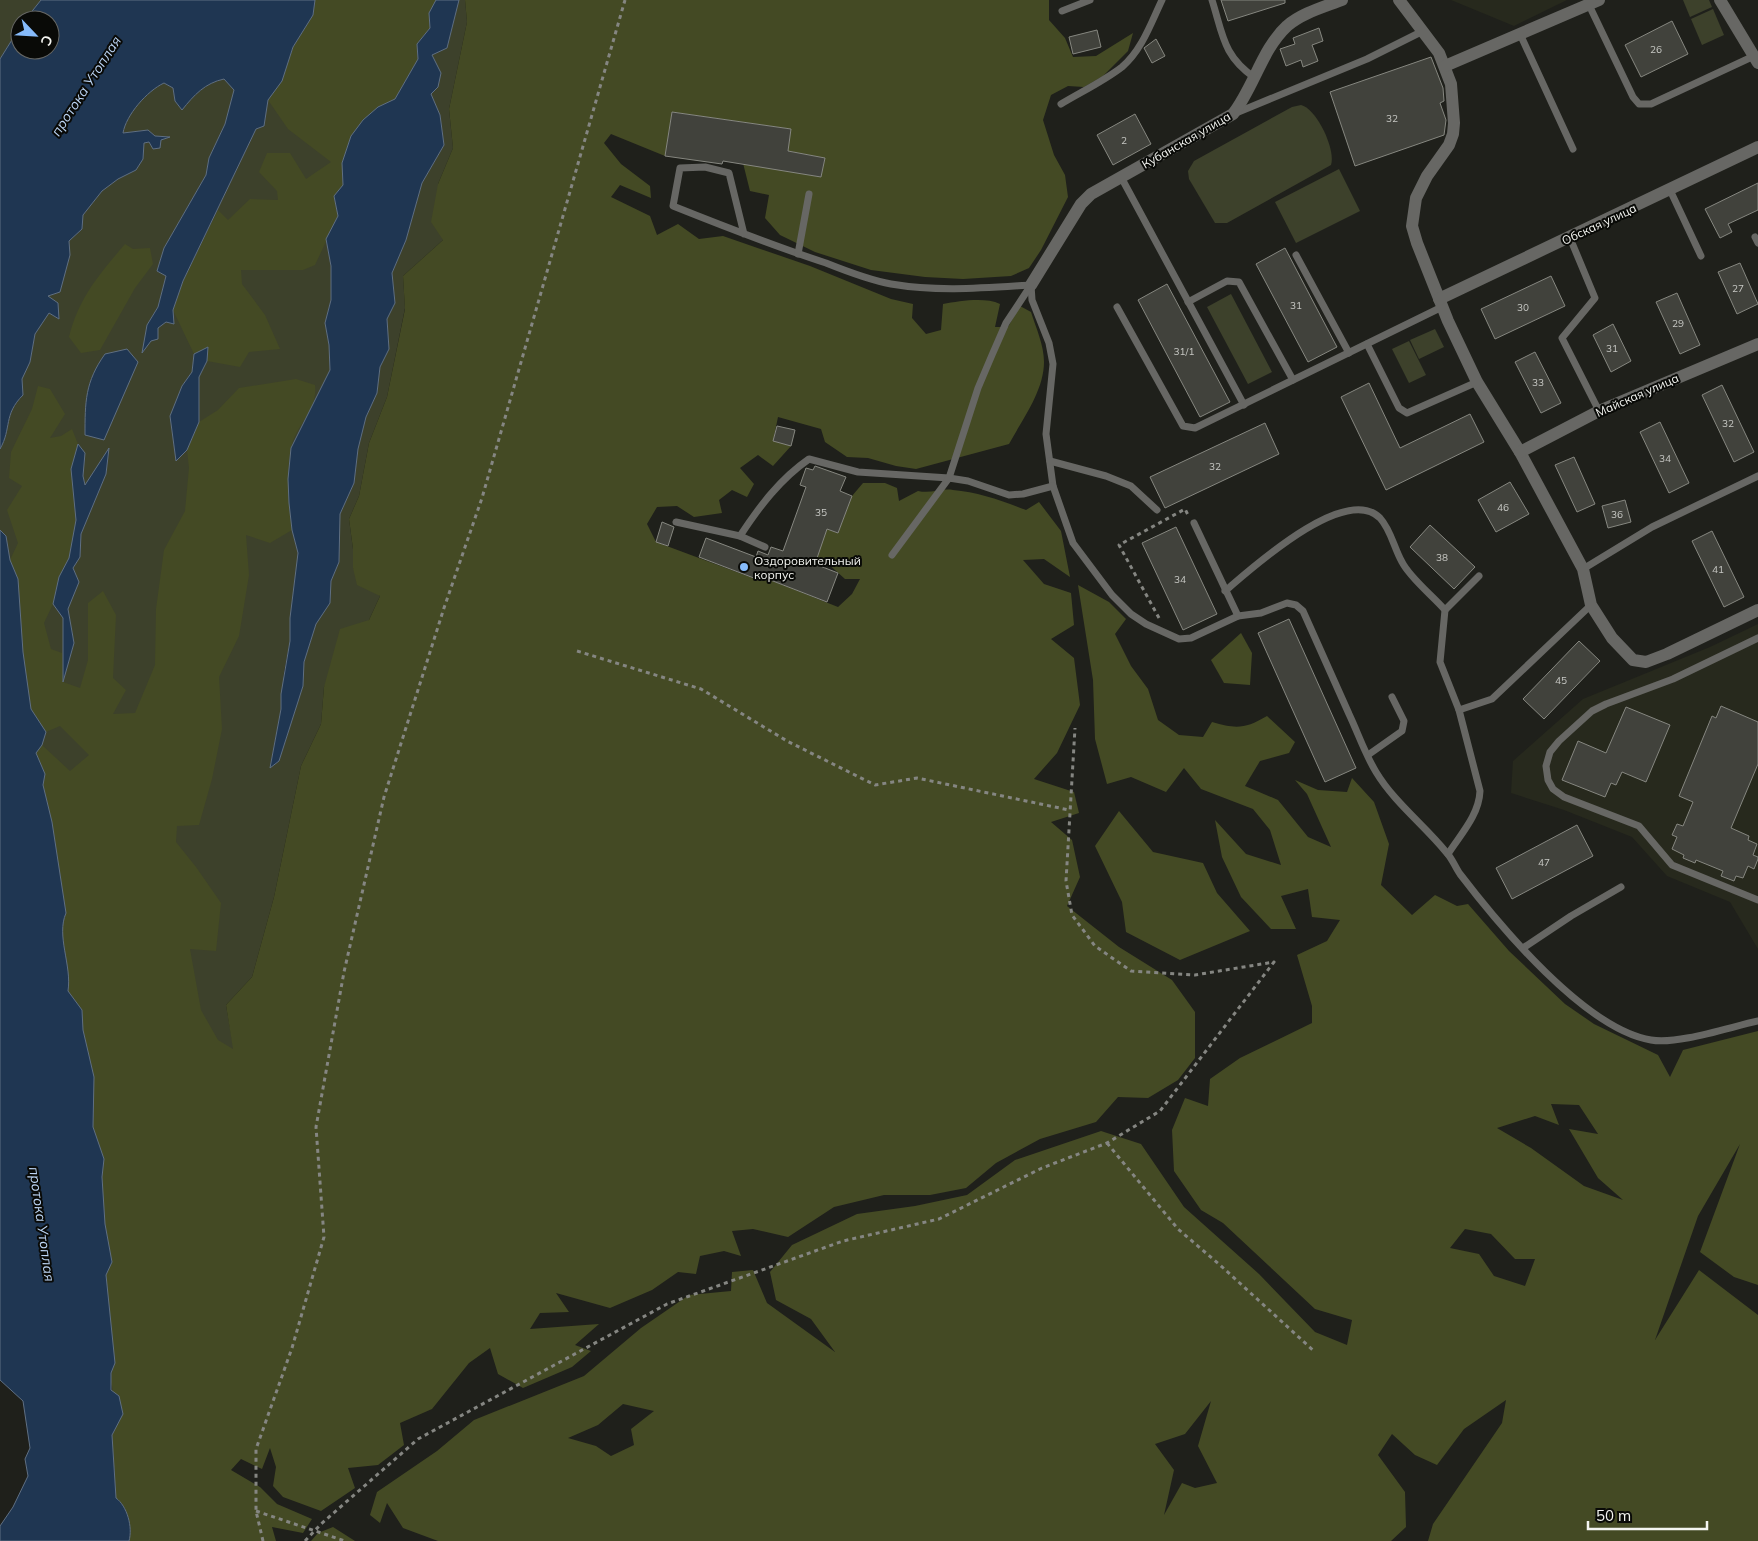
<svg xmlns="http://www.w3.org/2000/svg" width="1758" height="1541" viewBox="0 0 1758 1541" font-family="Mulish,sans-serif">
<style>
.built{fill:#27291d}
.green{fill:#3d412b;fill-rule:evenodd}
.forest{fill:#444a24;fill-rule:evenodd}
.water{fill:#1f3652;stroke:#5f6f82}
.building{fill:#41423c;stroke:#868780}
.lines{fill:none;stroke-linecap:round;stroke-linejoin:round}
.path{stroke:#858682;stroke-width:3;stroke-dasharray:4 4;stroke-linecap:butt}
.service{stroke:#676764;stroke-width:7}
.minor{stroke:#676764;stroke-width:12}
.poi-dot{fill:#86bbfb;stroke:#090a07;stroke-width:2}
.labels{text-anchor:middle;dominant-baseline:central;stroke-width:4;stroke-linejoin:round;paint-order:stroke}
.number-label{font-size:10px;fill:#c7c8c4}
.street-label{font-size:12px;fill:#f4f5f1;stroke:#090a07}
.poi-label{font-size:12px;fill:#f4f5f1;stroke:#090a07;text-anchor:start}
.water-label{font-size:14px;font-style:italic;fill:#bcd5f5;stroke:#090a07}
</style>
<rect width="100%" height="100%" fill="#1f201b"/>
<g class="built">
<polygon points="1451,0 1567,0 1514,26"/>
<polygon points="1758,624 1758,949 1730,902 1667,876 1632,837 1564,810 1511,793 1513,761 1583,699 1710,647"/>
</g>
<g class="green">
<polygon points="0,0 41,0 25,20 20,20 20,27 0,59"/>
<path d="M315,0h121l-110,239 5,27v34l-6,23 4,22 1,25 -13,28 -25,132 6,23 -8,65v23l-6,31 -3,37 -11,58 9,-6 24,-75 1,-24 12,-38 14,-21 1,-22 8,-19 1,-48 14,-31 4,-34 8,-32 11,-24 3,-26 9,-18 -2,-30 8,-16 -3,-30 14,-33 16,-57 22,-38 -4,-30 -10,-21 8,-7 -6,-33 15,-6 12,-48h6l2,22 -18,87 4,39 -15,36 5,56 -40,36 2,32 -18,89 -18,46 -10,53 -10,23 4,30v19l27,28 -11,24 -45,67 -3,37 -20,42 -27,131 -22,80 -26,28 8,45 -45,346 -60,145 1,-4 -120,-977 -4,-24 -6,-6v-81c12,-21 3,-34 23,-54l-2,-16 9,-17 5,-28 14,-21 10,6 -11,-23 22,-41 -1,-14 13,-12 1,-14 19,-24 16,-12 18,-9 7,-11 1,-16 25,-6 -14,-1 -7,-6 -25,3c4,-20 23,-42 41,-50l9,5 2,13 7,8c12,-14 23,-26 42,-30l11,11 -10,34 -16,34 -3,17 -42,73 -7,23 9,5 -8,31 -11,18 -4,27 15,-24 8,-6 8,2 -1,-14 23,-56 60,-125 8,-3 4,-26 45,-85zM194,354l13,7 -8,16v45l-23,38 -6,-43 12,-31 10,-14zM109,450l-3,24 -25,60 -1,23 -7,11 5,14 -10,27 6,34 -11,36v-61l22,-165 -2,23 2,9z"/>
<polygon points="1683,0 1709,0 1712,7 1690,17"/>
<polygon points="1713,9 1724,35 1702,45 1691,19"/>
<path d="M1301,105c16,4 35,45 30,60l-104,58h-12l-26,-44 -1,-8 6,-10 98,-54z"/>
<polygon points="1339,169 1360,211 1296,243 1275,202"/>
<polygon points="1231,294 1272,372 1248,384 1207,307"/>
<polygon points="1435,329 1444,347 1419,359 1410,340"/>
<polygon points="1409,341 1426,375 1409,383 1392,349"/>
</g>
<g class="forest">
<polygon points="315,0 436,0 429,13 430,28 417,44 418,59 395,100 378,107 342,163 343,185 334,196 338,216 315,265 303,270 241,270 242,284 265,315 280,349 249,352 240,367 207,361 208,347 194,354 173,310 183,281 218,210 228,220 250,199 278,200 277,191 259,172 267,153 290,153 306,179 331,162 288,129 268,100 282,81 293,47 313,15"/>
<path d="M465,0h584v20l16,18 8,19 23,-1 37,-23 -5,18 -25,25 -19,11 -16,-1 -17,9 -8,25 11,35 11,20 3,22 -27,53 -12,18 -18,8 -48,3 -38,-2 -54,-7 -56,-18 -35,-17 -15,-17 4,-23 -19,-4 -7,-28 78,14 4,-19 -36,-7 -3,12 5,-34 -119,-17 -7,44 -54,-22 -7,9 17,21 29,22 1,12 -31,-13 -9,12 39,19 7,19 21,-11 21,15 24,-3 87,30 81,33 22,5 -1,14 14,16 15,-4 2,-26c17,-3 42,-7 57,0l-5,23h13l12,-21 11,6c5,16 13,33 13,50 0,29 -22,58 -35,82l-93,25 -20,-3 -28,-8 -21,-1 -22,-15 -4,-13 -43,-12 -5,24 18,5 -18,20 -15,-11 -18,13 14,16 -7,13 -15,-7 -13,10 3,13 -28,4 -17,-11 -20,1 -10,17 9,18 102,38 2,-4 78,31 14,-13 8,-15h-15l-20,-18 -29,-11 25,-4 6,-17 11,4 14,-37 11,-13h22l12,5 2,13 19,-10c13,3 23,-3 35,-1 25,2 50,11 73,20l13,-8 22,29 9,46 -26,-18 -21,1 21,24 27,9 3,32 -23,14 23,19 6,47 -23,48 -23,26 40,13 5,21 -28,9 21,18 8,37 -13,29 52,41 53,33 23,32v46l-17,22 -30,18 -30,-1 -22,25 -56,17 -44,24 -30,25 -36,7h-46l-50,12 -46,30 -35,-8 -21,2 9,25 -17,-5 -24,5 -4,18 -18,-2 -26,18 -42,18 -54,-15 13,19 -29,1 -10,16 69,-5 -24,21 16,6 -19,16 -49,21 -25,-14 -8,-26 -21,15 -37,46 -32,14 4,22 -26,20 -30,3 7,20 -34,23 -38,-14 -10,-11 3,-19 -6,-19 -8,21 -21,-10 -10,11 29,17 17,17 35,15 -9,14 -31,-6 4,14h-147c4,-13 -2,-35 -13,-43l-4,-63 11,-21c-9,-18 -16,-31 -8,-51l-9,-88 6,-13 -7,-38 -3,-47 2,-18 -11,-32 1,-50 -11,-47 -1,-20 -14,-19c4,-26 -12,-55 -2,-78l-14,-91 -9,-37 2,-11 -9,-22 6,-7 28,26 19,-16 -29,-29 -14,6 -15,-23 -8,-57 -5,-73 -8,-19 8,-17 -11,-33 15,-24 -13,-8 2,-26 21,-43 6,-23 12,3 15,25 -15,24 11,-2 11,-7 6,15 -7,25 5,51 -7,38 -10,19 -6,27 -9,19 7,26 11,4 1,29 17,6 8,-28v-57l15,-12 13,24 -3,63 13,12 -13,24 22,-1 20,-48 1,-56 8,-59 21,-39 4,-43 -2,-18 12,-28 19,-12 21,-22 57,-9 19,6c3,26 -19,39 -24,63 -5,22 -2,59 1,82l-22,13 -24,-8 3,40 -10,61 -20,41 3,52 -10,50 -13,46 -22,1 -1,16 20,25 25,36 -5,48 -26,-2 11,61 17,30 15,9 -7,-44 26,-28 22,-80 27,-131 20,-42 3,-37 16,-58 29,-9 11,-24 -23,-11 -4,-17v-19l-4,-30 10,-23 10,-53 18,-46 18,-88 -2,-33 40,-36 -12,-18 7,-38 15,-36 -4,-39 18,-87z"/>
<path d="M125,244l8,5 17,-1 3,16 -18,24 -35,62 -19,3 -12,-16c10,-40 30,-62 56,-93z"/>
<path d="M1078,585l31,17 17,17 -11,15 16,32 17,23 10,31 21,15 24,2 9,-15c24,7 33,7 55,-6l28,26 -6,11 -29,8 -15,25 33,14 30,37 23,10 -24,-53 -12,-14 23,10 29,2 5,-14 22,24 15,42 -8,41 31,30 23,-20 22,11 11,-2 41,47 56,53 29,20 64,31 12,22 13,-27 75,-19v254l-24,-8 -34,-25 40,-108 -42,72 -43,124 44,-70 59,45v226h-330l5,-17 69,-101 4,-23 -42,29 -27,36 -22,-10 -23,-21 -14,21 27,37 1,35 -15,14h-953l-35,-13 -16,-25 -7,20 -10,-8 7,-23 60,-41 37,-31 110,-44 57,-48 48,-33 42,-4 1,-19 21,-2 14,33 68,49 -24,-33 -35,-19 -6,-28 22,-27 65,-31 58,-8 52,-11 48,-35 86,-29 40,13 43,63 75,67 56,58 32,13 5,-25 -37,-11 -92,-86 -22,-13 -27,-39 -2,-41 13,-32 23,8 2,-27 30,-21 72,-35v-17l-15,-51 30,-14 13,-21 -28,-3 -4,-28 -27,7 15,33h-25l-30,-32 -19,-40 -7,-37 31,34 35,11 -11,-35 -17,-21 -52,-20 -17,-21 -18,24 -35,-15 -24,7 -12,-45 -2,-59zM1551,1104l28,1 19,29 -29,-5 29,49 25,22 -39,-14 -53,-38 -34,-20 38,-12 24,9zM1465,1229l26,5 24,25h20l-10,27 -31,-10 -15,-22 -29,-6zM1211,1401l-13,45 19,37 -22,5 -13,-5 -18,32 10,-45 -19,-26 30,-10zM623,1404l31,7 -23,18 3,16 -23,11 -15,-10 -28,-8 30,-13z"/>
<polygon points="1241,633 1252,653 1250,685 1224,683 1211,660"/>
<polygon points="1119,811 1153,852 1203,863 1217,893 1250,931 1180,960 1126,932 1122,902 1095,846"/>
<polygon points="333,1527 355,1541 311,1541 318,1533"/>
</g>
<g class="water">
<path d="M41,0h274l-2,15 -20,32 -11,34 -14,19 -4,26 -8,3 -73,152 -10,29 1,14 -8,-2 -8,6v11l-7,2 -9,12 5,-28 11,-18 8,-31 -9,-5 7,-23 42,-73 3,-17 16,-34 9,-34 -10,-11c-19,4 -30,16 -42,31l-7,-9 -2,-13 -9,-5c-17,8 -38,32 -41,50l25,-3 7,6 15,1 -9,3 -1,8 -7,1 -4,-7 -5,1 -1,16 -7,11 -18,9 -16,12 -19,24 -1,14 -13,12 1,14 -10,37 -12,4 10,7 1,16 -10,-6 -14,21 -5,28 -8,17 1,16c-20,20 -11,33 -23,54v-390l20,-32v23h30v-30h-25z"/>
<polygon points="436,0 459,0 447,48 432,55 441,73 438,87 431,94 440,115 444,145 422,183 406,240 392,273 395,303 387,319 389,349 380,367 377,393 366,417 358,449 354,483 340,514 339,562 331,581 330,603 316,624 304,662 303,686 279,761 270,768 281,709 281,694 290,641 290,618 298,553 292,530 289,503 288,479 291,448 330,370 329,345 325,323 331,300 331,266 326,239 338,216 334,196 343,185 342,163 351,136 363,120 378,107 395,99 418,59 417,44 430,28 429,13"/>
<polygon points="208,347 207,361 199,377 199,422 187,450 176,461 170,416 182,386 192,372 194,354"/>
<path d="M127,349l11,13 -34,78 -19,-5c0,-33 0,-53 20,-81z"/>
<polygon points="78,444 85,453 83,476 85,485 109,448 106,474 81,534 80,557 73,568 79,582 68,609 74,643 63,682 63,618 53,604 59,577 69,558 76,520 71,469"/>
<path d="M0,530l6,6 4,24 8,19 5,73 8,57 15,23 -4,13 -6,8 9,21 -2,11 9,37 14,91c-10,23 6,52 2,78l14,19 1,20 11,47 -1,50 11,32 -2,18 3,47 7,38 -6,13 9,88 -4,10v17l8,6 4,18 -11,21 4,63c11,8 17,29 13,43h-129v-15l13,-19 15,-31 -3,-17 5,-11 -7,-47 -23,-21z"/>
</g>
<g class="building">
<polygon points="1221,0 1285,0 1285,3 1228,21"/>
<polygon points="1672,21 1688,54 1641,77 1625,45"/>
<polygon points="1319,28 1323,41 1312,45 1318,61 1303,67 1301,60 1286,66 1280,49 1295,44 1293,38"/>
<polygon points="1097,30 1101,47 1073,54 1069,37"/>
<polygon points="1156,39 1165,56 1152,63 1144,48"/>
<polygon points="1431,57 1443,88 1444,101 1440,103 1446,120 1444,135 1355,166 1330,92"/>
<polygon points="672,112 791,129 788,151 825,158 821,177 723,161 722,164 665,156"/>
<polygon points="1135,114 1151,144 1113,165 1097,135"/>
<polygon points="1758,183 1758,210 1728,224 1732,232 1720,238 1705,209"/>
<polygon points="1285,248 1337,347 1308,362 1256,264"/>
<polygon points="1740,263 1758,304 1737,314 1718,272"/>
<polygon points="1551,276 1565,306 1495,339 1481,309"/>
<polygon points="1167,284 1230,402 1200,417 1138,300"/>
<polygon points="1677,293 1700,345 1680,354 1656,302"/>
<polygon points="1613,324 1631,361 1611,372 1593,335"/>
<polygon points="1535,352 1561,403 1541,413 1515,362"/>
<polygon points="1369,383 1400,448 1470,414 1484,442 1386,490 1341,397"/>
<polygon points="1722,385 1754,452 1734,462 1702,395"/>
<polygon points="1660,422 1689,483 1669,493 1640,432"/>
<polygon points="1265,423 1279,454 1165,508 1150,477"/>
<polygon points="777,426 795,430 791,446 773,441"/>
<polygon points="1574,457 1595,504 1577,512 1555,465"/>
<polygon points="815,466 846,477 840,491 852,496 838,533 827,529 815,564 838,573 827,602 760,576 759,580 699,557 706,538 756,557 758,551 768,555 771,547 783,551 806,487 800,485 806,468 813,470"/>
<polygon points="1510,482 1529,514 1496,532 1478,500"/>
<polygon points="1625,500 1631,522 1608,528 1602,506"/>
<polygon points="662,522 674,527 668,546 656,542"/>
<polygon points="1430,525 1475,567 1454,589 1410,547"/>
<polygon points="1176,527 1217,614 1183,630 1142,543"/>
<polygon points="1712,531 1744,597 1724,607 1692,541"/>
<polygon points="1289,619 1356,768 1325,782 1258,633"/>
<polygon points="1579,641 1600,661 1544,719 1523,699"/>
<polygon points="1721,706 1758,722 1758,764 1731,828 1749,836 1748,840 1757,844 1753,855 1758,857 1758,859 1754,869 1748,866 1743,878 1736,876 1734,881 1721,876 1723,871 1696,860 1695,863 1683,858 1684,855 1672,849 1677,837 1672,835 1677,824 1683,826 1693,802 1679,796 1712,716 1716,718"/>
<polygon points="1626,707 1670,725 1646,782 1622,772 1616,785 1611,783 1605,797 1562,780 1578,741 1606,753"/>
<polygon points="1577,825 1593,856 1512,899 1496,868"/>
</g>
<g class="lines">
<g class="path">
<polyline points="1159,618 1119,545 1185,509 1188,515"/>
<polyline points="577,651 701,689 787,741 875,785 917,778 1069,810"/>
<polyline points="1107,1143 1178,1229 1220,1265 1315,1352"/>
<polyline points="256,1511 345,1541"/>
<polyline points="263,1541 256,1511 256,1449 292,1348 324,1237 316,1127 344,972 384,797 444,608 482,498 625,0"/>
<polyline points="305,1541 321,1524 418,1439 667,1304 843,1241 939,1219 1042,1168 1107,1143 1160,1111 1274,962 1195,975 1131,971 1095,946 1072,915 1066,881 1075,728"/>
</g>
<g class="service">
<path d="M1212,0c11,35 11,56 43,78"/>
<polyline points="1589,5 1633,97 1639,104 1651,104 1754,56"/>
<polyline points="1062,11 1090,0"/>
<polyline points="1520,34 1573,149"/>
<path d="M1061,104c20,-12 43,-23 61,-37 20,-17 29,-44 40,-67"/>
<polyline points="1236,113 1367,59 1423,31"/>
<polyline points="1121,177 1244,405"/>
<polyline points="1670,190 1701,256"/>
<path d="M744,234l-15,-61 -24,-6 -25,1 -7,38c50,20 101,40 153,57 20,8 43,17 65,21 47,8 92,4 140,1"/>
<polyline points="1755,237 1758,243"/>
<polyline points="1570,238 1595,298 1562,338 1599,411"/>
<polyline points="798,254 809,194"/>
<polyline points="1296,255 1349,353"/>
<path d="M1031,285l1,15 17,43 4,21 -7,70 7,52 20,57 39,52 19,19 15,10 33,15 12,-1 47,-22 23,-3 26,-10 9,2 7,6c15,34 31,69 46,103 9,19 16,40 27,58 18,30 48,53 70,80 6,6 9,15 14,22 39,51 125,155 191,166 26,5 79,-13 107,-19"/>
<polyline points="1188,302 1227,281 1239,282 1293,380"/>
<polyline points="1117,307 1183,426 1195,428 1442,307"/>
<polyline points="1367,344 1399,408 1407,413 1477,382"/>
<polyline points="1050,461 1106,476 1131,486 1157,510"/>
<polyline points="676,522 740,536 765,547"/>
<polyline points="1194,523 1238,616"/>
<path d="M740,536c19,-29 40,-57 69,-77l49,13 91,6 19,3 41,14 14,-1 30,-8"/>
<polyline points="892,555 949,478 978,388 992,355 1006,323 1031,285"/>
<polyline points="1583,569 1652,527 1758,476"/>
<path d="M1225,591c26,-22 120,-108 155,-73 11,12 14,30 22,44 8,16 31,34 43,48l-5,52 19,48 21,81c-1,24 -19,43 -32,63"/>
<polyline points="1445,610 1479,576"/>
<polyline points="1758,638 1673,679 1606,704 1592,711 1559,741 1550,752 1546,766 1548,780 1553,789 1564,797 1639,826 1672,865 1758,900"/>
<polyline points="1459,710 1492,699 1591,605"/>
<polyline points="1368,755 1402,731 1404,721 1392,697"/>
<polyline points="1523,948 1571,916 1621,887"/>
</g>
<g class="minor">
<polyline points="1399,0 1439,53 1451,84 1454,123 1453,134 1449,145 1427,176 1416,198 1412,226 1417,243 1448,321 1477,382 1520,452 1583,569 1591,605 1612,638 1633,660 1646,662 1667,654 1758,610"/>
<polyline points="1720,0 1758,63"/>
<polyline points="1445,66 1599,0"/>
<path d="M1031,285l50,-81 10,-10 142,-80c21,-27 29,-65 54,-88 15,-13 37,-19 55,-26"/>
<polyline points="1439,299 1758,147"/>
<polyline points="1520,452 1599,411 1758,344"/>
</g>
</g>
<circle class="poi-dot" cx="744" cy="567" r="5"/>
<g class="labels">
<g class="number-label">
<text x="1656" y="49">26</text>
<text x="1392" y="118">32</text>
<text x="1124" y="140">2</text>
<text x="1738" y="288">27</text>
<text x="1296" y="305">31</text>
<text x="1523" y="307">30</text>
<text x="1678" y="323">29</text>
<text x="1612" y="348">31</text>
<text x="1184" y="351">31/1</text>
<text x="1538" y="382">33</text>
<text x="1728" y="423">32</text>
<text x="1665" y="458">34</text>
<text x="1215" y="466">32</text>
<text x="1503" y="507">46</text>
<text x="821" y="512">35</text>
<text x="1617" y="514">36</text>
<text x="1442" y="557">38</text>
<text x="1718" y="569">41</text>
<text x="1180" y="579">34</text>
<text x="1561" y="680">45</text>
<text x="1544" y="862">47</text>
</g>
<g class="street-label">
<text transform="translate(1186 140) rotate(-30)">Кубанская улица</text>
<text transform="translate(1599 224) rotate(-25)">Обская улица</text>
<text transform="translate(1637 395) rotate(-24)">Майская улица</text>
</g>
<g class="poi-label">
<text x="754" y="560">Оздоровительный<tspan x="754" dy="14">корпус</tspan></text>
</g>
<g class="water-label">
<text transform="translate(86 86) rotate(-57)">протока Утоплая</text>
<text transform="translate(42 1224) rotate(82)">протока Утоплая</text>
</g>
</g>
<g transform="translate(35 35) rotate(115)"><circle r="24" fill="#090a07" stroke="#676865"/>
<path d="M0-4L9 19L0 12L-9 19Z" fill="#86bbfb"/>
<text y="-8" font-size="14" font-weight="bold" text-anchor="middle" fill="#f4f5f1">С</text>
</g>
<path d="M1588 1521v8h119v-8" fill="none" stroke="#f4f5f1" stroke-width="2.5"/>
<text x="1596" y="1521" font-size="15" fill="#f4f5f1" stroke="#090a07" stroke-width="4" paint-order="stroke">50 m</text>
</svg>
